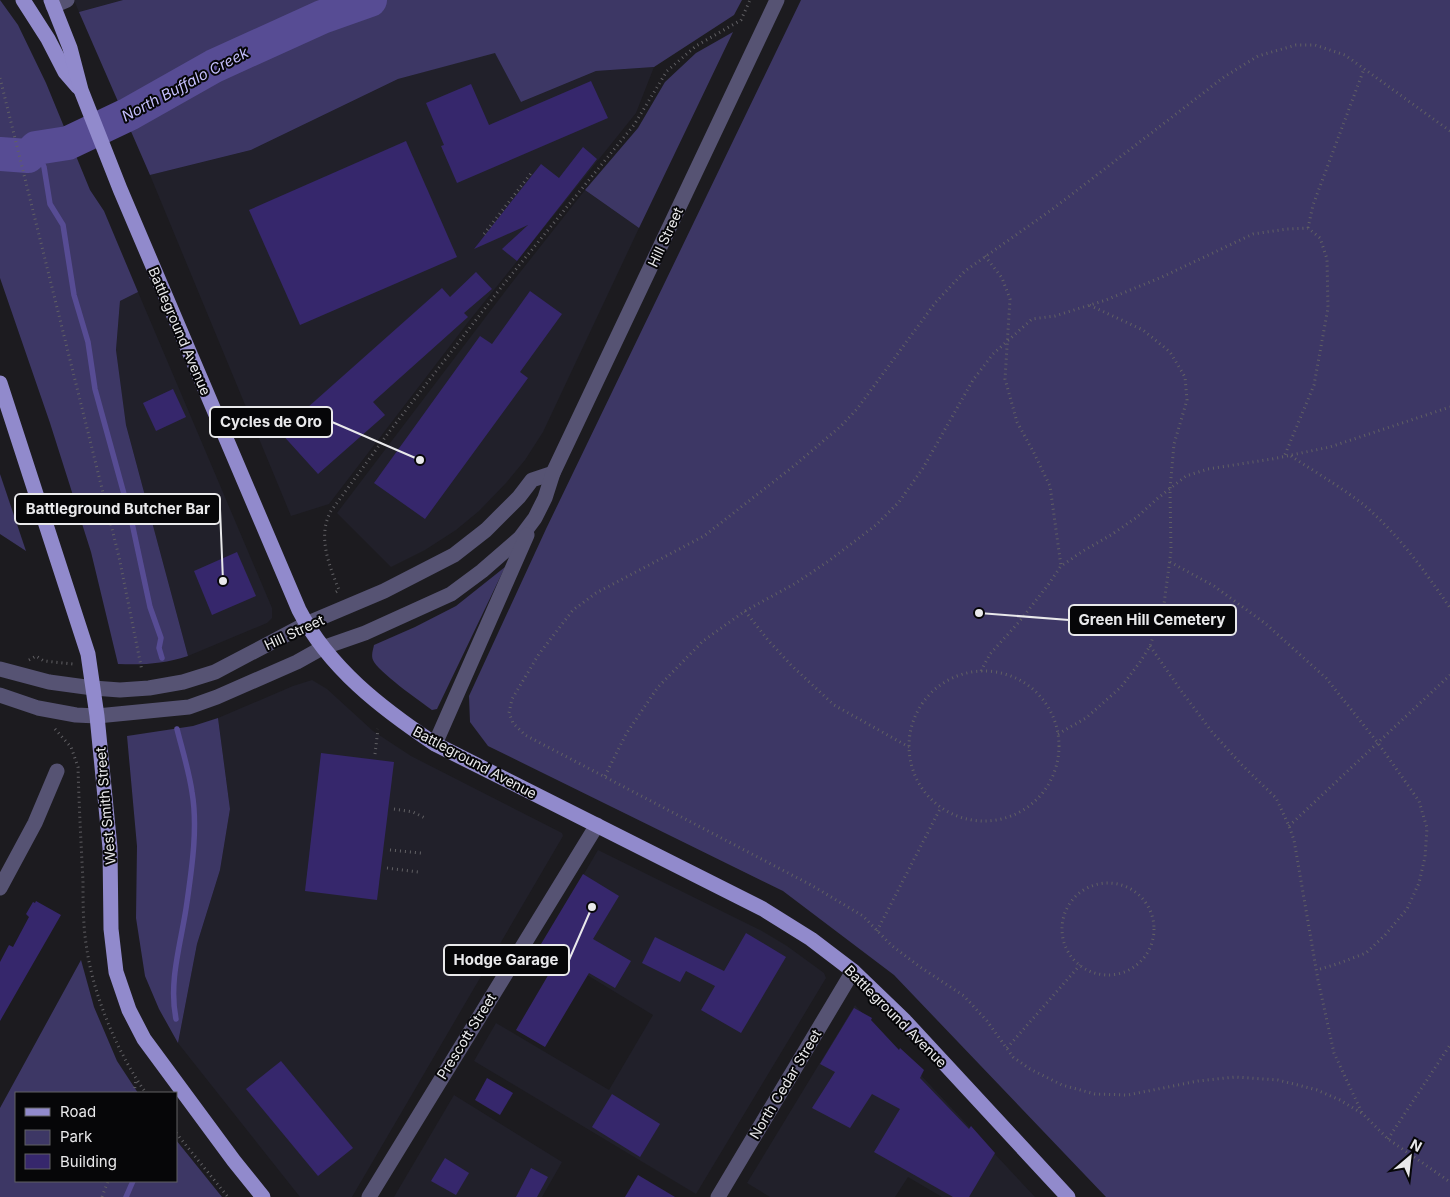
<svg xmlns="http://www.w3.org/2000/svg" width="1450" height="1197" viewBox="0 0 1450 1197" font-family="Inter,sans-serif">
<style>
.built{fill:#21202a}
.green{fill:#3d3765}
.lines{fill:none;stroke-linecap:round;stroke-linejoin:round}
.stream{stroke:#574c94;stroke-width:5.5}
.river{stroke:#574c94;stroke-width:34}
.building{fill:#36276c}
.path{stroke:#616064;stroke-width:3;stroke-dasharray:1 4;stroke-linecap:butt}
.minor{stroke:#565373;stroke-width:15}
.major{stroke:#918acc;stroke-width:15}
.labels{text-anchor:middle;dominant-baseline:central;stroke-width:4;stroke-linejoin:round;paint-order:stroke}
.street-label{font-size:14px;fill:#e9e9eb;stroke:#060608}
.water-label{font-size:15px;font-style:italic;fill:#c4befc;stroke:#060608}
.leader{fill:none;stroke:#e9e9eb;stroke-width:2}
.callout-dot{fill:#e9e9eb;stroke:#060608;stroke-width:2}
.callout{fill:#060608;stroke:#e9e9eb;stroke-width:2}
.callout-label{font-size:15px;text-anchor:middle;font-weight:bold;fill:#e9e9eb}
</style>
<rect width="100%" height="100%" fill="#1c1b1f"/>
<g class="built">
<polygon points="74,0 123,0 79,12"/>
<polygon points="495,52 521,102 596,71 654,67 636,113 469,321 329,504 291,516 150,175 251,150 398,79"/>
<polygon points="585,190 639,228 543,432 525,460 506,483 479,511 456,530 425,550 391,567 337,513 510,285"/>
<polygon points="138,292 272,608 272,618 267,623 188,656 126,425 116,350 120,301"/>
<polygon points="312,680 327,689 373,731 411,756 562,833 563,836 352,1197 300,1197 178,1043 197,944 220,870 230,809 218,718 293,686"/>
<polygon points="598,850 762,931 787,946 824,973 826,978 696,1194 474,1061 496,1023 609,1090 653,1015 541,947"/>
<polygon points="855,1005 1035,1197 942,1197 908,1177 895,1197 770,1197 747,1183"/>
<polygon points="454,1095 562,1162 542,1197 394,1197"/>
</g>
<g class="green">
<path d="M0,0l18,25 28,58 44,107 14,21 34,81 -18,9 -4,49 10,75 62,231c-25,8 -44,9 -70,8l-27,-112 -41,-129 -50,-145z"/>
<polygon points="123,0 742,0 734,15 654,67 596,71 521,102 495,53 398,79 251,150 150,175 79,12"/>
<polygon points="801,0 1450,0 1450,1197 1106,1197 894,975 783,891 488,746 470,722 469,696 546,529"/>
<polygon points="733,32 639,228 585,190 638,128 665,82 696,53"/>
<polygon points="0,474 26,551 0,534"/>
<path d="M505,567l-68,142 -5,1c-11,-8 -55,-39 -59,-50 -2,-5 0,-10 1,-15l41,-18 41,-21z"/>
<polygon points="218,718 230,809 220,870 197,944 178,1043 159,1009 145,976 136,918 137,846 127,736 193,726"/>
<polygon points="81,960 94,1007 117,1061 138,1093 16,1093 16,1181 176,1181 176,1140 222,1197 0,1197 0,1108"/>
</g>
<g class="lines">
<g class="stream">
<polyline points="36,148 44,167 50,204 63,225 74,295 88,342 95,389 132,523 150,607 161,638 159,648 162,658"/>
<path d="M176,1019c-8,-39 6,-79 11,-117 5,-35 11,-75 5,-110 -3,-21 -10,-43 -15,-63"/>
<polyline points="126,1197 133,1181"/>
</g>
<polyline class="river" points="0,154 28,156 36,148 68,143 129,114 214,66 322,17 370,0"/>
</g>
<g class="building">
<polygon points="591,81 608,118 457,183 441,146 444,145 426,103 471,84 489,125"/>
<polygon points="406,141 457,257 300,325 249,210"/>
<polygon points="583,147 597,159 517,261 502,249 528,225 474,249 541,164 559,178"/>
<polygon points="476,272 492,289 464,313 468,317 373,402 385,415 318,474 280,432 442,288 450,297"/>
<polygon points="530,291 562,314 520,372 528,378 425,519 374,483 480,336 492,344"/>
<polygon points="173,389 186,417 156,431 143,403"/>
<polygon points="237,552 256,596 212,615 194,571"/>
<polygon points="321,753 394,762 377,900 305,891"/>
<polygon points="583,874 619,896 593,939 631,961 615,988 589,973 545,1047 516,1030 560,955 541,944"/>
<polygon points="36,901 61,915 0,1021 0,962 9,945 13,947 29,917 26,914 33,902 35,903"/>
<polygon points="746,933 786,957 741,1033 701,1010 715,986 686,971 680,982 642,963 655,937 724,971"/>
<polygon points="854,1008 872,1018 871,1020 899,1050 900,1048 924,1070 920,1078 969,1129 971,1126 995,1153 969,1197 953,1197 874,1152 900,1109 872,1094 850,1128 812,1108 835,1072 820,1064"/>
<polygon points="281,1061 353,1148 318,1176 246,1089"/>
<polygon points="487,1078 513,1093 500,1115 475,1100"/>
<polygon points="612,1094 660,1124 640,1157 592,1127"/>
<polygon points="445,1158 469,1173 456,1195 431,1181"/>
<polygon points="531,1168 548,1177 537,1197 516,1197"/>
<polygon points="638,1175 675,1197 625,1197"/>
</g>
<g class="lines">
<g class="path">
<polyline points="0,78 119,557 142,671"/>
<polyline points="1450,131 1345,55 1315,45 1296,45 1258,56 1224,77 1054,208 965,271 935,303 857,409 841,426 795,465 704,536 596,593 573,610 539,654 512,699 509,713 513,723 525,735 811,885 863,916 891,945 920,967 964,996 987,1021 1013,1057 1030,1069 1062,1085 1095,1094 1128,1095 1198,1081 1235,1077 1278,1080 1317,1090 1340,1100 1363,1114 1388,1139 1450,1182"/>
<polyline points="1308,228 1313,205 1364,69"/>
<polyline points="484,234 532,172"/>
<polyline points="985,256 1002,278 1010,299 1005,379 1017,422 1034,453 1050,486 1061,566"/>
<path d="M1291,456c24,16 50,31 73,49 34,29 61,66 86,103"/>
<polyline points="1170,562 1214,586 1266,624 1326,678 1378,743 1419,801 1427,828 1425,857 1419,883 1407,909 1385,935 1366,953 1337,964 1317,970"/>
<path d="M336,592l3,-2c-10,-25 -22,-54 -8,-79l58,-79 114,-147 131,-160 33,-54 29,-25 45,-26 9,-20"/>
<polyline points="745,611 768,640 791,665 834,705 909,747"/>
<polyline points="1150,646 1182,692 1212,732 1242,765 1276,798 1289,826 1294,840 1318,980 1334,1053 1362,1113"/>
<polyline points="29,660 36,656 44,661 73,664"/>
<polyline points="981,671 990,654 1019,622 1048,585 1061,566 1083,551 1111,535 1137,517 1158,498 1186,476 1208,469 1272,459 1330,447 1450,407"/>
<circle cx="984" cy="746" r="75"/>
<path d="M55,729l16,18 7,20c1,38 3,76 5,114 0,23 0,46 4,69 7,47 31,104 59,143"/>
<polyline points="1058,734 1086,718 1121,687 1140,662 1150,646 1164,604 1171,551 1170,489 1174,444 1187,400 1185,377 1170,352 1143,330 1089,305"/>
<polyline points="375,754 378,729"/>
<polyline points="605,776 626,734 658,687 703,641 745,611 796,583 830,560 876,525 899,502 923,468 973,380 993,354 1032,319 1055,316 1106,300 1162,277 1253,234 1287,229 1308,228 1320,238 1327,259 1328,308 1314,385 1284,457"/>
<polyline points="394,809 413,812 425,818"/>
<polyline points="1289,826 1450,675"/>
<polyline points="390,850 421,853"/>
<polyline points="387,868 418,872"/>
<circle cx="1108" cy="929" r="46"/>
<polyline points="877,931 941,807"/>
<polyline points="1007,1048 1080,965"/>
<polyline points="134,1093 136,1080"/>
<polyline points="176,1133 228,1197"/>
<polyline points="1388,1139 1450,1045"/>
<polyline points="102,1197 108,1181"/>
</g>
<g class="minor">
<polyline points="53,6 67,0"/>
<polyline points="0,669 49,682 93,688 120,690 149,688 183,682 215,672 306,624 384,591 454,555 486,530 519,497 532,480 553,473"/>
<polyline points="0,695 38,708 76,715 97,716 189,707 217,697 297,662 322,648 365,633 451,594 482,571 520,538 535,518 545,498 553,473 777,0"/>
<polyline points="435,744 527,535"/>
<polyline points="0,888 35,823 57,771"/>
<polyline points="369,1197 597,825"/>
<polyline points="718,1197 853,971"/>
</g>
<g class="major">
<polyline points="23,0 48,39 65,72 78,87"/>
<path d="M51,0l19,48 11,42 39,99 179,421c30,58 82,98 136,134l328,165 48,30 42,32 52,50 163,176"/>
<polyline points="0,383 88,654 97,716 110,848 111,929 116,972 129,1010 144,1039 234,1161 263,1197"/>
</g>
</g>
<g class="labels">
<g class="street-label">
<text transform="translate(665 237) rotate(-65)">Hill Street</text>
<text transform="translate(180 331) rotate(67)">Battleground Avenue</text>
<text transform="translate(294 632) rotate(-25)">Hill Street</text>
<text transform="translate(475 762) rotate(28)">Battleground Avenue</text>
<text transform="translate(105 806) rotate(-95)">West Smith Street</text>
<text transform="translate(896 1016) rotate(45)">Battleground Avenue</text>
<text transform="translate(466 1036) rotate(-58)">Prescott Street</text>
<text transform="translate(785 1084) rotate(-59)">North Cedar Street</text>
</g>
<g class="water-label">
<text transform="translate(185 84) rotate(-28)">North Buffalo Creek</text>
</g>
</g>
<path class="leader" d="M420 460L332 422M223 581L220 509M979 613L1069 620M592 907L569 960"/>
<g class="callout-dot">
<circle cx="420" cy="460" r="5"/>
<circle cx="223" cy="581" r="5"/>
<circle cx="979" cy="613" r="5"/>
<circle cx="592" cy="907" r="5"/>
</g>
<g class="callout">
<rect x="210" y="407" width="122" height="30" rx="5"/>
<rect x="15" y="494" width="205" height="30" rx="5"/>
<rect x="1069" y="605" width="167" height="30" rx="5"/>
<rect x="444" y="945" width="125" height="30" rx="5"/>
</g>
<g class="callout-label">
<text x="271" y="427">Cycles de Oro</text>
<text x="118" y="514">Battleground Butcher Bar</text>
<text x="1152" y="625">Green Hill Cemetery</text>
<text x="506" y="965">Hodge Garage</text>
</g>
<rect x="15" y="1092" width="162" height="90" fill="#060608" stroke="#616163"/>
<rect x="25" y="1108" width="25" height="8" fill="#918acc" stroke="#616163"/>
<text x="60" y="1117" font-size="15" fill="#e9e9eb">Road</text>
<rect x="25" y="1130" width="25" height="15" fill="#3d3765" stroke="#616163"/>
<text x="60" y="1142" font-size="15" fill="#e9e9eb">Park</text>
<rect x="25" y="1154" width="25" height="15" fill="#36276c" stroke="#616163"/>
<text x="60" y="1167" font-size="15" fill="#e9e9eb">Building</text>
<g transform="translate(1410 1157) rotate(28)" stroke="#060608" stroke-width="4" paint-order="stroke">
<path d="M0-4L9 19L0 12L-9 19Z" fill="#e9e9eb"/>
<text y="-8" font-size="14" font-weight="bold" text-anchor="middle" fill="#e9e9eb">N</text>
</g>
</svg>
